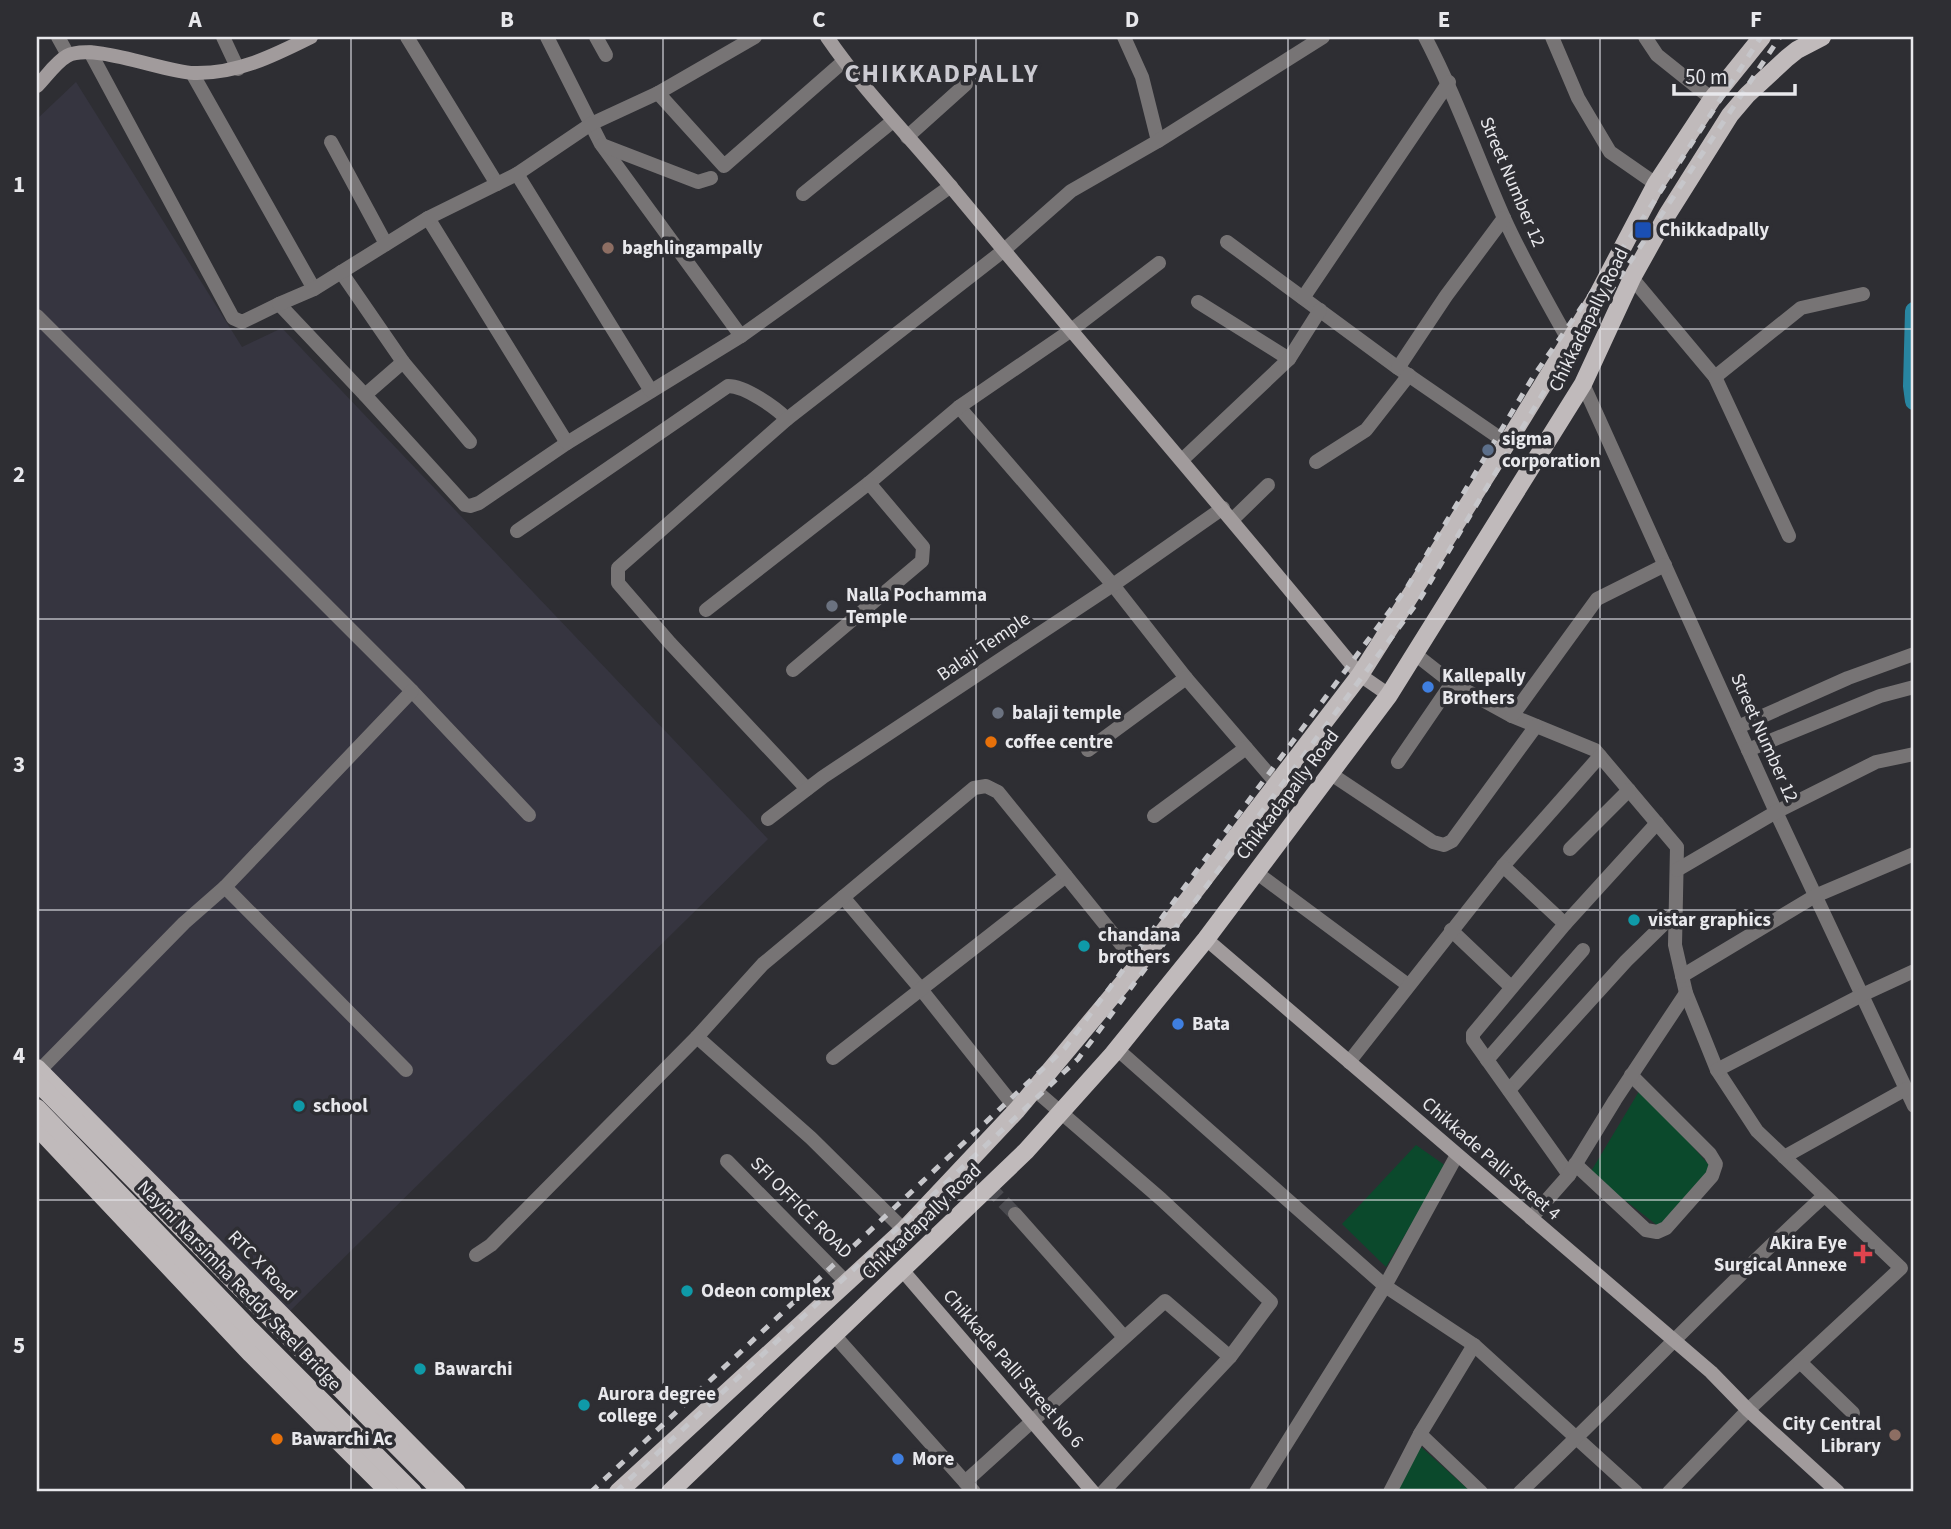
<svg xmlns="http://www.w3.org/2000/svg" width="1951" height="1529" viewBox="0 0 1951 1529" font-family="'Source Sans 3',sans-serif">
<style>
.built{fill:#363540}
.green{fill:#0b492c}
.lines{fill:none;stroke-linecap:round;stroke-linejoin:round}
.canal{stroke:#2885a1;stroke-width:18}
.street-tunnel{stroke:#4a4a4f;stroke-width:14;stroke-dasharray:14 7;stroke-linecap:butt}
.street{stroke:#777475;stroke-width:14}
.secondary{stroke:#a19b9c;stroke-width:14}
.primary{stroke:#c0babb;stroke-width:18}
.rail{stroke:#c6c6ca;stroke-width:5;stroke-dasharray:9 9;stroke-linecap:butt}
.primary-bridge{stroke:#c0babb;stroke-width:18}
.grid{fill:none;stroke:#e8e8ec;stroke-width:2;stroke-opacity:0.55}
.transit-dot{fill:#1a4fb4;stroke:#2e2e33;stroke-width:2.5}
.education-dot{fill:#8d6e63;stroke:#2e2e33;stroke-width:2.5}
.service-dot{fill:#5c6f8a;stroke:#2e2e33;stroke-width:2.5}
.worship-dot{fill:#6b7280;stroke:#2e2e33;stroke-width:2.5}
.shop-dot{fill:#3f7fe0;stroke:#2e2e33;stroke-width:2.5}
.food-dot{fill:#e8710a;stroke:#2e2e33;stroke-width:2.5}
.culture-dot{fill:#0f9aa8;stroke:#2e2e33;stroke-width:2.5}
.health-dot{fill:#e0444e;stroke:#2e2e33;stroke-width:2.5}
.labels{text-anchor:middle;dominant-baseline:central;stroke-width:7;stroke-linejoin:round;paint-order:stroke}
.street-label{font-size:19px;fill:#e8e8ec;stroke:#2e2e33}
.poi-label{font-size:19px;font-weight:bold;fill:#e8e8ec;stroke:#2e2e33;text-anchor:start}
.district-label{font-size:26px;font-weight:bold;letter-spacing:2px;fill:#cccbd2;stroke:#2e2e33}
.neatline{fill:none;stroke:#e8e8ec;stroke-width:2.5}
.grid-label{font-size:23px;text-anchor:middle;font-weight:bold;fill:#e8e8ec}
</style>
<rect width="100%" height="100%" fill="#2e2e33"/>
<polygon class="built" points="76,82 242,347 282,328 768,839 287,1314 37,1058 37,119"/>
<g class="green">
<polygon points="1641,1088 1717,1174 1658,1226 1590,1173"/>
<polygon points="1416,1145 1446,1166 1386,1267 1342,1224"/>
<polygon points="1419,1445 1471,1492 1393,1492"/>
</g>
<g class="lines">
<polyline class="canal" points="1914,311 1912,386 1914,401"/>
<polyline class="street-tunnel" points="989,1187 1015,1214"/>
<g class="street">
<polyline points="58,37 68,55"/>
<polyline points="223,37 238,69"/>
<polyline points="407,37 497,184"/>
<polyline points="547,37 601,144 741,336"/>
<polyline points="596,37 606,55"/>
<polyline points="1124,37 1142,77 1158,141"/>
<path d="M1425,37c31,59 52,120 79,181 19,42 42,82 65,123"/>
<polyline points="1552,37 1578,98 1610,152 1656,184"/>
<polyline points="1645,37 1657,55 1712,99"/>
<polyline points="90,52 233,318 242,322 279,304 365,395 465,505 470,506 479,503 567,443 741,336 951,186"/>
<polyline points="192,73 314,289"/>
<polyline points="658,93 724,166 844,61"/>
<polyline points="907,137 966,84"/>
<polyline points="331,142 386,244"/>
<polyline points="602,145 698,182 711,178"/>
<polyline points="517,174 651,391"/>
<polyline points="803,194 893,121"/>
<polyline points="428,218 567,443"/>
<polyline points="1227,242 1398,368 1507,443"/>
<polyline points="341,272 403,362"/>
<polyline points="1632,278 1715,377 1789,536"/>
<polyline points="1303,298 1449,82"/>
<polyline points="1198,302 1289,359"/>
<polyline points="279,304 314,289 428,218 517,174 591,124 658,93 755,37"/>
<polyline points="37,316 412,691 529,815"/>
<polyline points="1398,368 1446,296 1504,218"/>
<polyline points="1715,377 1801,308 1863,294"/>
<polyline points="1583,384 1776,812 1914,1106"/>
<polyline points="365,395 403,362 470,442"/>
<polyline points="959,407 1113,585 1186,678 1278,785"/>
<polyline points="1182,460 1289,359 1320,310"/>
<polyline points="1316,462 1366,430 1409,375"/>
<polyline points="1232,520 1268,485"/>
<path d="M517,531l211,-145c17,0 47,21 59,33"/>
<polyline points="706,610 869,483 959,407 1070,331 1159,263"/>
<polyline points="1415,654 1452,683 1512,716 1595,750 1677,847 1675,945 1686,993 1717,1070 1757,1131 1901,1268 1748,1410 1669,1492"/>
<polyline points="793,670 922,561 923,547 869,483"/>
<polyline points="1512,716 1597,599 1665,565"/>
<polyline points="1738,727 1848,678 1914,654"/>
<polyline points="1088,750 1186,678"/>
<polyline points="1748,750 1880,696 1914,687"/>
<polyline points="1398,762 1452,683"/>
<polyline points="1331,774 1433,842 1444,845 1452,841 1536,726"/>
<polyline points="807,789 670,643 618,583 618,568 787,419 1003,251 1071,191 1158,141 1323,37"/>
<polyline points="1154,816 1246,748"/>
<polyline points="768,819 823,777 1113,585 1223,508"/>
<polyline points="1570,849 1629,790"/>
<polyline points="1503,866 1600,756"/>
<polyline points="1677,870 1776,812 1876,762 1914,754"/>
<polyline points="1257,873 1408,985"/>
<polyline points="225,887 406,1070"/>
<polyline points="843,897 920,988 1017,1110"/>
<polyline points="1451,930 1511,987"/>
<polyline points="1682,976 1815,896 1914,854"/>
<polyline points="697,1037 811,1138 904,1230"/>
<polyline points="1117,1049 1385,1286 1474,1345 1636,1492"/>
<polyline points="833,1058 1066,876"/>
<polyline points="1487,1060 1583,950"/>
<polyline points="1349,1062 1503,866 1565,924"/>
<polyline points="1717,1070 1862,995 1914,971"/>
<polyline points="37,1073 184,923 225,887 412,691"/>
<polyline points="1035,1090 1161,1199 1271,1302 1230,1357 1103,1492"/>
<polyline points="1509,1090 1626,961 1674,914"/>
<polyline points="1784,1157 1906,1089"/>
<polyline points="727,1161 847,1283"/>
<polyline points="1575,1164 1646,1230 1657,1232 1666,1228 1712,1176 1716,1164 1710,1154 1631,1075"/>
<polyline points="1569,1175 1473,1040 1473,1034 1565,924 1657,823"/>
<polyline points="1015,1214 1124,1337"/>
<polyline points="1531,1218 1569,1175 1615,1100 1686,993"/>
<polyline points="476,1255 491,1245 697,1037 763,964 974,788 986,786 998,792 1138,965"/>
<polyline points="835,1336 974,1492"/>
<polyline points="1800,1362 1853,1413"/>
<polyline points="1420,1434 1481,1492"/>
<polyline points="965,1482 1165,1301 1230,1357"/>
<polyline points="1256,1492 1385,1286 1457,1155"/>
<polyline points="1390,1492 1420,1434 1474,1345"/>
<path d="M1520,1492c103,-97 199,-201 304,-296"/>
</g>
<g class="secondary">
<path d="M827,37c37,54 83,100 125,151 135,163 274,323 408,487l29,20"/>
<path d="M37,86c9,-9 19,-24 30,-30 25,-14 97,16 127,17 43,1 79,-17 117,-36"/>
<polyline points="1206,939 1711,1372 1748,1410 1838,1492"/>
<polyline points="903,1271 1093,1492"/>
</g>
<g class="primary">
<polyline points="37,1068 457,1492"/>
<polyline points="37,1127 251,1354 389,1492"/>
<polyline points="618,1492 904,1230 1017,1110 1138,965 1360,675 1507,443 1596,298 1656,184 1712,99 1762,37"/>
<polyline points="670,1492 1026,1151 1113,1054 1206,939 1389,695 1583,384 1632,278 1667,215 1730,115 1747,95 1787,58 1797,50 1822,37"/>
</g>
<g class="rail">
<polyline points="591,1492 1065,1048 1406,589 1533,377 1638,226 1761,37"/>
<polyline points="616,1492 1078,1059 1420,599 1548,385 1780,37"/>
</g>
<g class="primary-bridge">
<polyline points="37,1082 442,1492"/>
<polyline points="37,1108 250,1329 413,1492"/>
</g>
</g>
<path class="grid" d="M351,37v1455M663,37v1455M976,37v1455M1288,37v1455M1600,37v1455M37,329h1877M37,619h1877M37,910h1877M37,1200h1877"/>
<rect class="transit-dot" x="1634" y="221" width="18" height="18" rx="3.5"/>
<g class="education-dot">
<circle cx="608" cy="248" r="7"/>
<circle cx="1895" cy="1435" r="7"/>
</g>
<circle class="service-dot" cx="1488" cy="450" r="7"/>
<g class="worship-dot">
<circle cx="832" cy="606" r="7"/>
<circle cx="998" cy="713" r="7"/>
</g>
<g class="shop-dot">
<circle cx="1428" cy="687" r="7"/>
<circle cx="1178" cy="1024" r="7"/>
<circle cx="898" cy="1459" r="7"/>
</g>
<g class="food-dot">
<circle cx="991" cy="742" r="7"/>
<circle cx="277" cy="1439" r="7"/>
</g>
<g class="culture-dot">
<circle cx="1634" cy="920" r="7"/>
<circle cx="1084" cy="946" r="7"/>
<circle cx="299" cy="1106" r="7"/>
<circle cx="687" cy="1291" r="7"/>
<circle cx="420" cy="1369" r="7"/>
<circle cx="584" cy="1405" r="7"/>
</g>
<path class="health-dot" d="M1859.5 1243.5h7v7h7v7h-7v7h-7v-7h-7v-7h7z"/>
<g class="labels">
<g class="street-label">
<text transform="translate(1512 182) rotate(67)">Street Number 12</text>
<text transform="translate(1589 320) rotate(-64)">Chikkadapally Road</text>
<text transform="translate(984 647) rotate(-34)">Balaji Temple</text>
<text transform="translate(1764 738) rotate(66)">Street Number 12</text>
<text transform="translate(1288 795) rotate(-53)">Chikkadapally Road</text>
<text transform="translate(1491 1159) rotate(41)">Chikkade Palli Street 4</text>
<text transform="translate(801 1208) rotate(45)">SFI OFFICE ROAD</text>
<text transform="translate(922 1222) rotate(-44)">Chikkadapally Road</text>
<text transform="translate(262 1266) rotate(46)">RTC X Road</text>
<text transform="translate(239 1286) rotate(46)">Nayini Narsimha Reddy Steel Bridge</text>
<text transform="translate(1013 1369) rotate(49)">Chikkade Palli Street No 6</text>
</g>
<g class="poi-label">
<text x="1659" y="230">Chikkadpally</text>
<text x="622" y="248">baghlingampally</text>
<text x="1502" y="439">sigma<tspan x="1502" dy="22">corporation</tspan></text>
<text x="846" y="595">Nalla Pochamma<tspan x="846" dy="22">Temple</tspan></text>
<text x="1442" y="676">Kallepally<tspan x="1442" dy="22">Brothers</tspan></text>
<text x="1012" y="713">balaji temple</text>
<text x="1005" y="742">coffee centre</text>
<text x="1648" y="920">vistar graphics</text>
<text x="1098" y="935">chandana<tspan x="1098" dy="22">brothers</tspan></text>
<text x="1192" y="1024">Bata</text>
<text x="313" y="1106">school</text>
<text x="1847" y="1243" text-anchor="end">Akira Eye<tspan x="1847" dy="22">Surgical Annexe</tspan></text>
<text x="701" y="1291">Odeon complex</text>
<text x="434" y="1369">Bawarchi</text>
<text x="598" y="1394">Aurora degree<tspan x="598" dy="22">college</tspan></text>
<text x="1881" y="1424" text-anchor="end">City Central<tspan x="1881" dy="22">Library</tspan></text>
<text x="291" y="1439">Bawarchi Ac</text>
<text x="912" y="1459">More</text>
</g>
<g class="district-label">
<text x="942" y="73">CHIKKADPALLY</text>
</g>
</g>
<rect width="1951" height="1529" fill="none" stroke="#2e2e33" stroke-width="77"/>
<path d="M1674 84v10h121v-10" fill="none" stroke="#e8e8ec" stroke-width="3.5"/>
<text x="1685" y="84" font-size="21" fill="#e8e8ec" stroke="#2e2e33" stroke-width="5" paint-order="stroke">50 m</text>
<rect x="38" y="38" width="1874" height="1452" class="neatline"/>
<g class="grid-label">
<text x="195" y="27">A</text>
<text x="507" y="27">B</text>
<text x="819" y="27">C</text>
<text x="1132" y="27">D</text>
<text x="1444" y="27">E</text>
<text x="1756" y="27">F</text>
<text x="19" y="192">1</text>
<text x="19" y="482">2</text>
<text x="19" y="772">3</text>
<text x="19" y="1063">4</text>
<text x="19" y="1353">5</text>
</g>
</svg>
